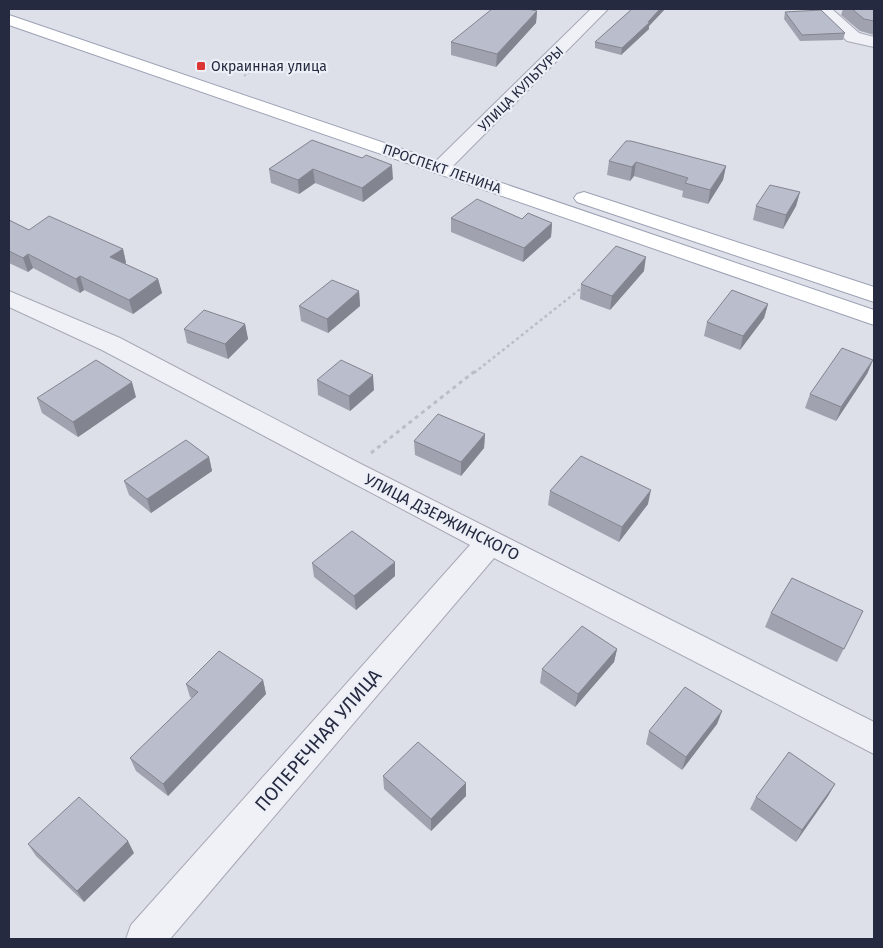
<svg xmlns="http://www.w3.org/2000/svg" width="883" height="948" viewBox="0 0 883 948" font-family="'Fira Sans',sans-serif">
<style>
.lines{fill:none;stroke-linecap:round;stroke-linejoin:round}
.minor-casing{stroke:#a6a9b6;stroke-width:2}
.major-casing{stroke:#9ba1b5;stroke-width:2}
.path-far2{stroke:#bbbdc7;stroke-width:2;stroke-dasharray:2.5 2.5;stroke-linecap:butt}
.path-far1{stroke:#bbbdc7;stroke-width:2.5;stroke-dasharray:3 3;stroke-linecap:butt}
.path{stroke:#bbbdc7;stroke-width:3;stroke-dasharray:4 4;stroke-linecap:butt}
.minor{fill:#f0f1f6;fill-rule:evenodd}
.major{fill:#fff;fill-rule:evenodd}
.wall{fill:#a0a3af}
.shaded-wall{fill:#82848f}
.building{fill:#babdcc;stroke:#82848f}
.poi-dot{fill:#db3634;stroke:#eceff6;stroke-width:2}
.labels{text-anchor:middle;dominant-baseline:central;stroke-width:4.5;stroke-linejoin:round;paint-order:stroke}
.far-poi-label{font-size:14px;fill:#252a40;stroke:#eceff6;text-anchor:start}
.far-street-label{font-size:14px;fill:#252a40;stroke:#eceff6}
.street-label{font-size:16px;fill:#252a40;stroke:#eceff6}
.near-street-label{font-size:19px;fill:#252a40;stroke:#eceff6}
</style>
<rect width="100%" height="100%" fill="#dde0e8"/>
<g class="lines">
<g class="minor-casing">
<g id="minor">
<polygon points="591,9 608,9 447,172 440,174 433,172 430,168 433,164"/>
<polygon points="815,9 832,9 859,33 874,37 874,47 847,41"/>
<polygon points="9,291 120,338 359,463 874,722 874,754 494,558 170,939 126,939 131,925 470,545 102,350 9,307"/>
</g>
</g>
<g class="major-casing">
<g id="major">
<polygon points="9,15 874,310 874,325 9,25"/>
<polygon points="584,192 874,287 874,302 577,202 574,198 577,194"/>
</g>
</g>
<polyline class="path-far2" points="244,76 251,71"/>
<polyline class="path-far1" points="474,373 584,286"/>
<polyline class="path" points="371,453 475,371"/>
<use href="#minor" class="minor"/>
<use href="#major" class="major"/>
</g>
<g class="wall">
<polygon points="632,9 665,9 649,26 649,29 621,55 595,48 595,42"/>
<polygon points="843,9 874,9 874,35 860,31 841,15"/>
<polygon points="537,11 536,23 496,67 451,55 451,42"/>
<polygon points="785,12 845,33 843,40 800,41 784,19"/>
<polygon points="312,140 393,179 363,202 315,183 299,194 271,183 269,169"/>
<polygon points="609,161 726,166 723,180 708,204 682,197 683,191 634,176 630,181 607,175"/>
<polygon points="800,192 796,206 783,229 753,220 756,206"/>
<polygon points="451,218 522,219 552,223 551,237 523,262 451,232"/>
<polygon points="9,220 29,230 123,249 126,263 125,264 158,279 162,293 133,314 84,290 80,293 33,268 28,272 9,263"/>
<polygon points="644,271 610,310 580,299 581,284"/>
<polygon points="359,291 360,306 328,333 301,321 299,306"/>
<polygon points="768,304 764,318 740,350 704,336 707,322"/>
<polygon points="245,324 248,339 228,359 187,343 184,329"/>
<polygon points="873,360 867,374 836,421 805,408 810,394"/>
<polygon points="317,380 374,390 350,411 318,395"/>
<polygon points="136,397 78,437 42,413 37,398"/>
<polygon points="485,434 484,448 461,476 415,455 414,441"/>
<polygon points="209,457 212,471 151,513 129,495 124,481"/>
<polygon points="550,491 648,504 619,542 548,505"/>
<polygon points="312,563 395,576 356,610 314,577"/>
<polygon points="863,611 837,662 765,627 771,613"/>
<polygon points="617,649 614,662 575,707 540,683 542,669"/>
<polygon points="263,680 266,694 168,796 136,771 130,758 192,698 190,697 186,684"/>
<polygon points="722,711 717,724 682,770 646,744 649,731"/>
<polygon points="383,776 466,783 466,796 431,831 384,789"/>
<polygon points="835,784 828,796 796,842 750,809 756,797"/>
<polygon points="28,844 134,853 84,902 36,856"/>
</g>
<g class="shaded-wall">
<polygon points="660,9 665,9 649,26 649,29 621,55 622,48"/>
<polygon points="537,11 536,23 496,67 497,54"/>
<polygon points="636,162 634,176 630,181 632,167"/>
<polygon points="392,165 393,179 363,202 362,188"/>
<polygon points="726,166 723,180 708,204 710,190"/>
<polygon points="313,169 315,183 299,194 298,180"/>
<polygon points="800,192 796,206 783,229 786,215"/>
<polygon points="552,223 551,237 523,262 524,248"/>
<polygon points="123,249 126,263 114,271 110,257"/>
<polygon points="28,254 33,268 28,272 23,258"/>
<polygon points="646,257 644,271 610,310 612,296"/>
<polygon points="80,276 84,290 80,293 76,279"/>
<polygon points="158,279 162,293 133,314 129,300"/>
<polygon points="359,291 360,306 328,333 327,319"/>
<polygon points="768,304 764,318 740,350 743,336"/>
<polygon points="245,324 248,339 228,359 225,344"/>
<polygon points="873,360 867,374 836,421 841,407"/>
<polygon points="373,375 374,390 350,411 349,396"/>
<polygon points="132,382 136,397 78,437 73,422"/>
<polygon points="485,434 484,448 461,476 461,462"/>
<polygon points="209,457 212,471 151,513 147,499"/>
<polygon points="651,490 648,504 619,542 622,527"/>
<polygon points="395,562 395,576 356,610 354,596"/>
<polygon points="617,649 614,662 575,707 578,694"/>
<polygon points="263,680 266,694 168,796 163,784"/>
<polygon points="722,711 717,724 682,770 686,757"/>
<polygon points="466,783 466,796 431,831 431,819"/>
<polygon points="835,784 828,796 796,842 802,830"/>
<polygon points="128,841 134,853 84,902 77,891"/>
</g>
<g class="building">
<polygon points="492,9 528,9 537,11 497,54 451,42"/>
<polygon points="632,9 660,9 648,22 650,22 622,48 595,42"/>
<polygon points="852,9 874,9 874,21 864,19"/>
<polygon points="821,10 845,33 802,35 785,12"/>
<polygon points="312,140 362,158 366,155 392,165 362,188 313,169 298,180 269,169"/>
<polygon points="626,141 631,141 726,166 710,190 685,183 688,178 636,162 632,167 609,161"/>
<polygon points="770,185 800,192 786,215 756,206"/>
<polygon points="477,199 522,219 528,213 552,223 524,248 451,218"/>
<polygon points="49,216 123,249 110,257 158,279 129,300 80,276 76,279 28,254 23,258 9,251 9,220 29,230"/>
<polygon points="616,246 646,257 612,296 581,284"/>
<polygon points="332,280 359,291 327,319 299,306"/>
<polygon points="732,290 768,304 743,336 707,322"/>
<polygon points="204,310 245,324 225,344 184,329"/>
<polygon points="842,348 873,360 841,407 810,394"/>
<polygon points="96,360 132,382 73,422 37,398"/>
<polygon points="341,360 373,375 349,396 317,380"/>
<polygon points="438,414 485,434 461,462 414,441"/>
<polygon points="186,440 209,457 147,499 124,481"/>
<polygon points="581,456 651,490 622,527 550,491"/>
<polygon points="352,531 395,562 354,596 312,563"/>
<polygon points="792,578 863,611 844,649 771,613"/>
<polygon points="582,626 617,649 578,694 542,669"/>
<polygon points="219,651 263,680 163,784 130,758 198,692 186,684"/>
<polygon points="685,687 722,711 686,757 649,731"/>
<polygon points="418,742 466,783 431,819 383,776"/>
<polygon points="789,752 835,784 802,830 756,797"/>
<polygon points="79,797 128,841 77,891 28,844"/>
</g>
<rect class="poi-dot" x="196" y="61" width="10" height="10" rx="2.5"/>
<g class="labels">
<g class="far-poi-label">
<text x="211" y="66">Окраинная улица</text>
</g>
<g class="far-street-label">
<text transform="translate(521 89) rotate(-45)">УЛИЦА КУЛЬТУРЫ</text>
<text transform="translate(442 169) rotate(19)">ПРОСПЕКТ ЛЕНИНА</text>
</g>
<g class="street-label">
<text transform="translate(442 517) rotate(27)">УЛИЦА ДЗЕРЖИНСКОГО</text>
</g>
<g class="near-street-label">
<text transform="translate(318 740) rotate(-49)">ПОПЕРЕЧНАЯ УЛИЦА</text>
</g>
</g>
<rect width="883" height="948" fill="none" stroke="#252a40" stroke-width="20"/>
</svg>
